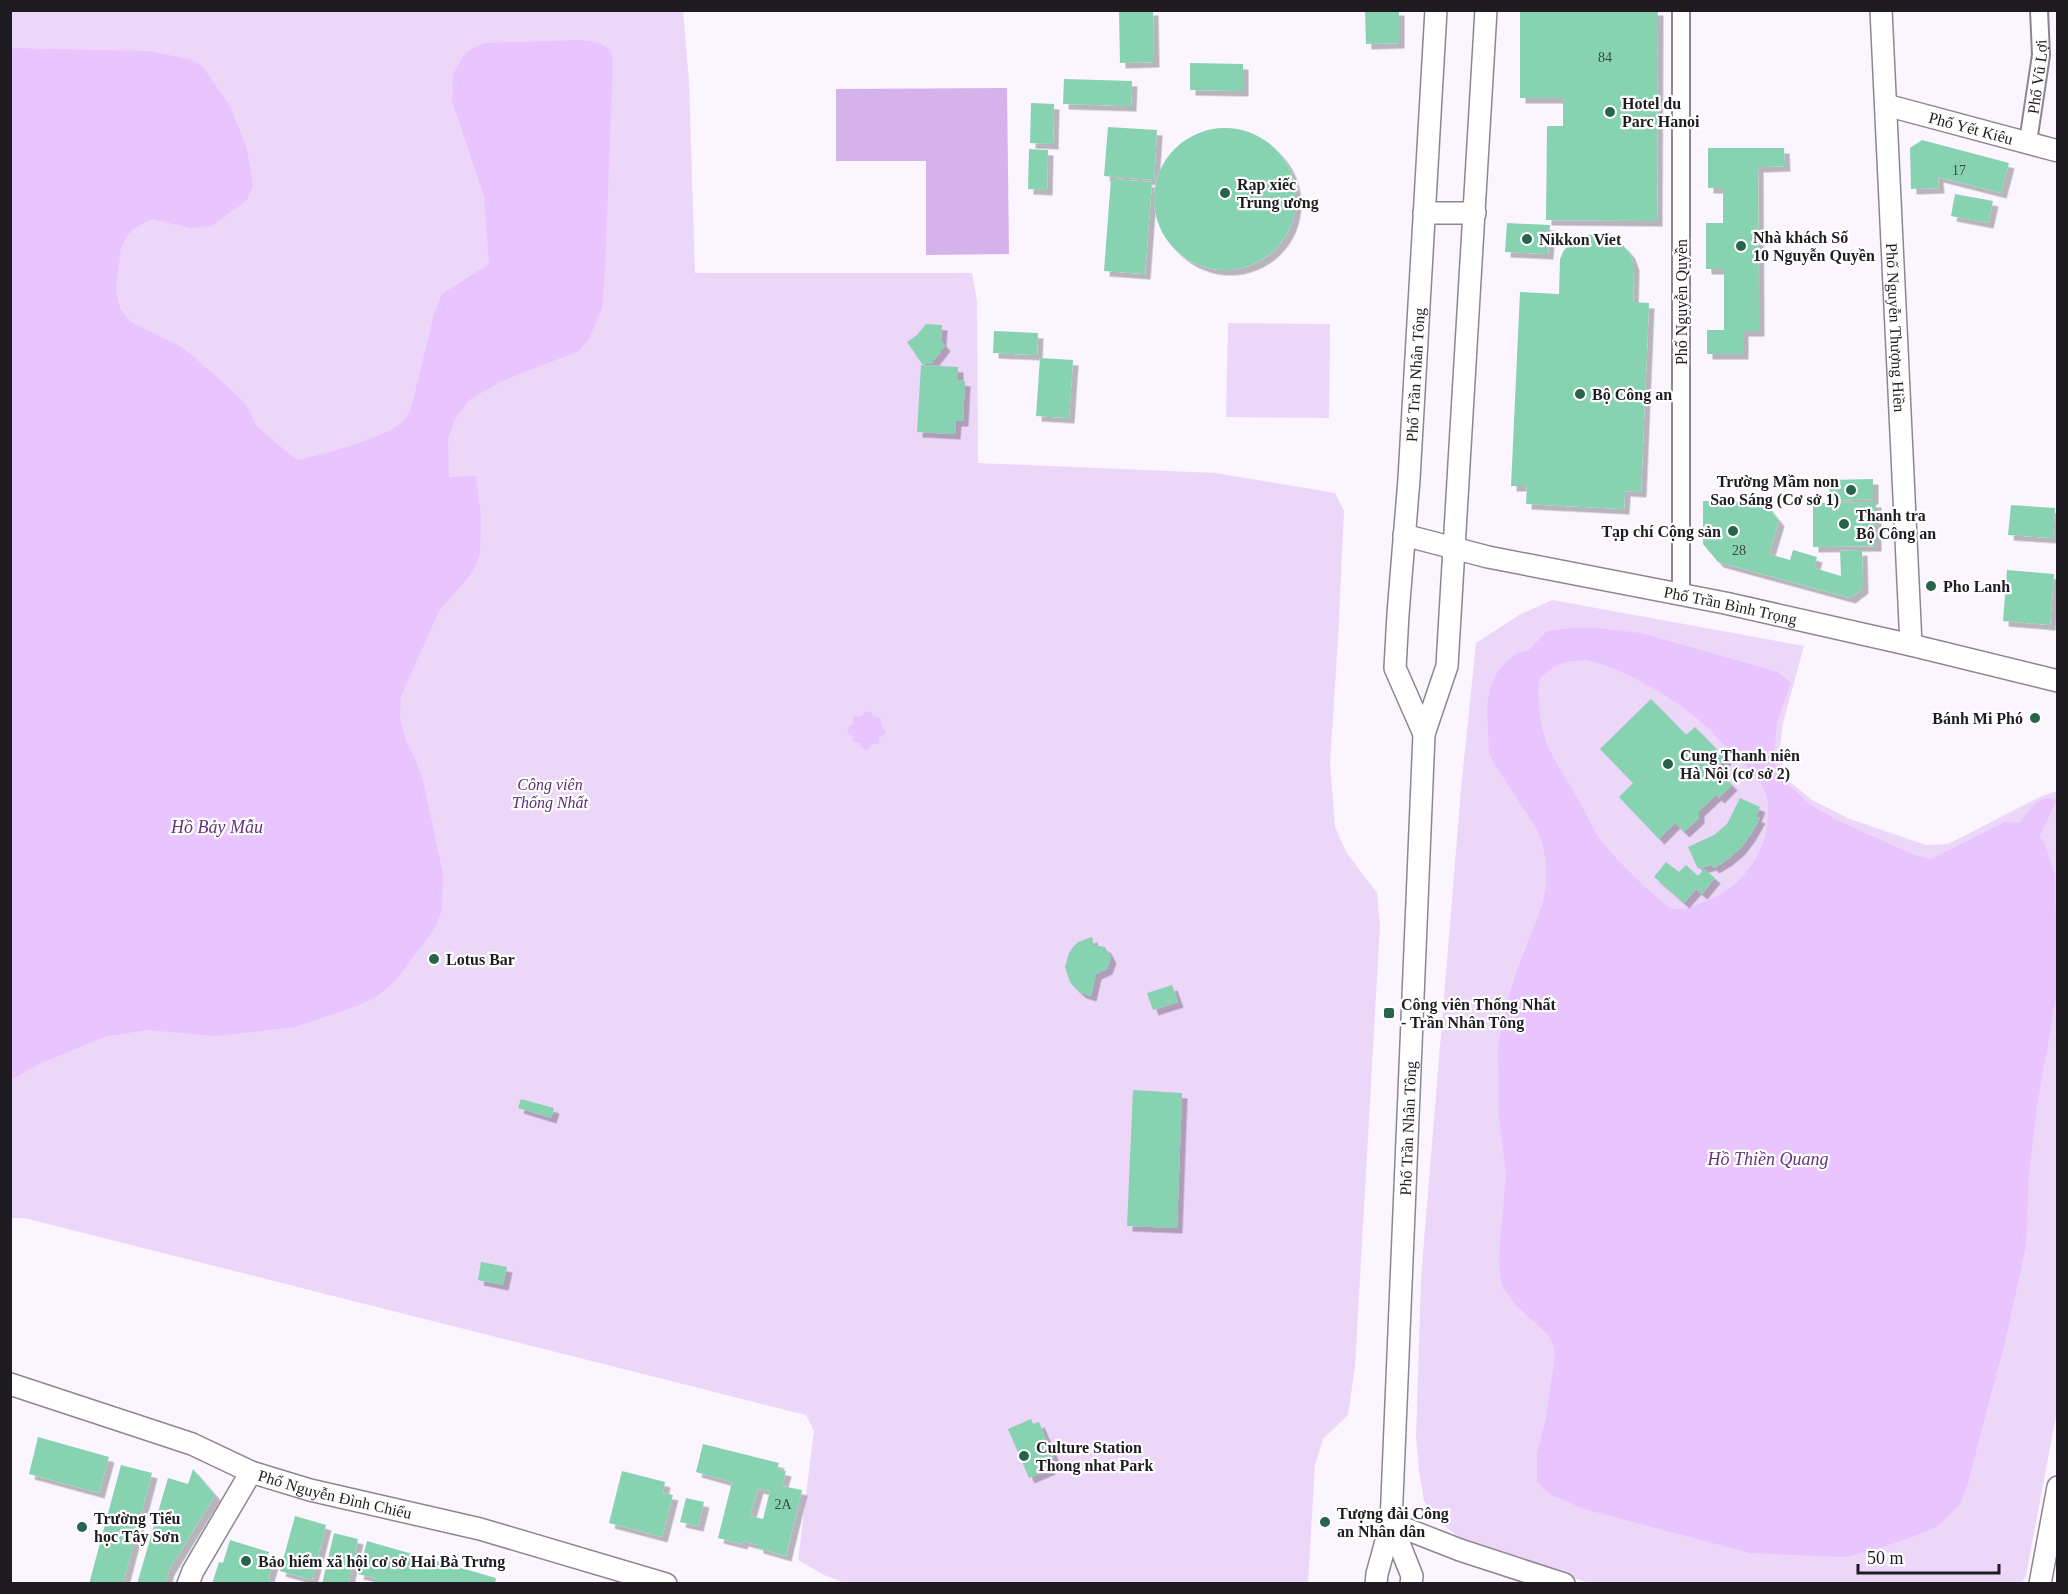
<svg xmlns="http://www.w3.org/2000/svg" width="2068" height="1594" font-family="'Times New Roman',serif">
  <defs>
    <filter id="shadow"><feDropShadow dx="5.5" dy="5.5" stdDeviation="0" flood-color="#0004"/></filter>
  </defs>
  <rect width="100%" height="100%" fill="#fbf5ff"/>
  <g fill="#edd7f9">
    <polygon points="10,11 683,11 689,81 695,273 972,273 977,301 978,463 1216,473 1335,493 1344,511 1338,640 1330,763 1335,827 1346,852 1377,893 1380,925 1355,1367 1348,1415 1323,1439 1315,1465 1308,1583 845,1583 824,1575 798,1560 814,1431 806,1415 24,1218 11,1218"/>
    <polygon points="1228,323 1330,324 1329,418 1226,417"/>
    <polygon points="1552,600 1804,646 1783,723 1779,755 1788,780 1812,800 1850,819 1926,845 1948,844 2042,796 2057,791 2058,1406 2026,1575 2022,1583 1589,1583 1493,1554 1467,1543 1438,1521 1424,1501 1419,1471 1416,1437 1421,1278 1461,789 1476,643 1519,615"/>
  </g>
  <polygon fill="#d6b2eb" points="1007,88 1009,254 926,255 926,161 836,161 836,89"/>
  <g fill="#e9c4fe" fill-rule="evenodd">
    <path d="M582 40C598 43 606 41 613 58L605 270 602 308 589 339 579 351 502 381 469 400 455 419 448 439 449 477 476 476 481 518 480 553 474 569 467 579 439 611 401 696 400 718 406 741 416 761 423 780 443 874 442 910 435 928 396 980 379 995 357 1006 295 1027 216 1036 146 1030 104 1037 39 1064 11 1080V48L147 51 190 59 202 66 230 106 247 149 253 186 248 198 241 205 211 226 190 228 152 219 141 224 127 235 121 248 116 288 120 309 131 322 182 347 216 376 243 401 250 412 256 426 297 460C321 455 392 437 406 418 409 414 410 409 412 405L434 314 442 294 489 264 484 196 452 101 453 74 466 52 483 43Z"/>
    <path d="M1573 628H1596L1641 633 1778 672 1791 683 1777 722 1774 759 1786 783 1811 805 1837 820 1914 855 1931 859 2005 822 2020 823C2030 808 2038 794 2057 800L2039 837 2045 843 2055 875 2057 992 2037 1106 2029 1173 2026 1246 2005 1342 1967 1486 1960 1504 1939 1525 1928 1531 1869 1552 1843 1557 1750 1553 1584 1509 1549 1494 1537 1482V1453L1546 1418 1555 1355 1553 1344 1548 1335 1514 1303 1502 1286 1499 1263 1500 1245 1506 1175 1499 1117 1498 1047 1506 1004 1518 967 1542 906 1546 886V864L1543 845 1536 828 1489 755 1487 707 1490 688 1497 673 1506 662 1517 653 1529 650 1547 631ZM1587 660C1629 671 1672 697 1705 725 1713 732 1720 741 1727 748 1742 762 1764 780 1768 801 1769 805 1768 811 1768 815 1767 858 1737 892 1697 905 1691 907 1682 910 1675 909 1663 907 1606 850 1599 838 1593 829 1589 819 1584 810 1574 790 1560 771 1550 751 1540 729 1537 704 1539 680 1555 663 1563 661 1587 660Z"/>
    <polygon points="867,711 872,713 873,717 881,718 881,725 886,731 885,735 879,737 879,744 872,744 869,749 866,750 861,747 860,743 853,742 853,736 849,735 847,729 853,724 853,716 861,716"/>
  </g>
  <g fill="#87d2b1" fill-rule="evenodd" filter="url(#shadow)">
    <polygon points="1119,10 1153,10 1154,62 1120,63"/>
    <polygon points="1365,10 1399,10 1399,43 1366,44"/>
    <polygon points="1520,10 1658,10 1657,221 1546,220 1547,126 1563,126 1563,98 1520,98"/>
    <polygon points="1190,63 1243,64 1243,91 1190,90"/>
    <polygon points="1064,79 1132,81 1131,106 1063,104"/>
    <polygon points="1031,103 1054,104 1053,144 1030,143"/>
    <polygon points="1108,127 1157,130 1154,180 1104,176"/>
    <circle cx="1225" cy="199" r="71"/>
    <polygon points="1922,140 2009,163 2001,193 1938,177 1939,188 1911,189 1910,148"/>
    <polygon points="1708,148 1784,148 1785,166 1758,167 1759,331 1743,331 1743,354 1707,354 1707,330 1724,330 1724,269 1706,269 1706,223 1723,223 1723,188 1708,188"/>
    <polygon points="1029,149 1048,150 1047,190 1028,189"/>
    <polygon points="1111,179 1152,182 1145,274 1104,271"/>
    <polygon points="1955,194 1993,201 1988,223 1951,216"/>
    <polygon points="1507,223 1550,225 1548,254 1505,252"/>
    <polygon points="1599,234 1611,238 1623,245 1630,254 1634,265 1633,302 1649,303 1641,492 1625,491 1624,509 1526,504 1527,486 1511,486 1520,292 1559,294 1560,259 1564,250 1574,241 1585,235"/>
    <polygon points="926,324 942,325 941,341 945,346 931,364 922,364 907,342 917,335"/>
    <polygon points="994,331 1038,333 1037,355 993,353"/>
    <polygon points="1040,358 1073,360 1069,418 1036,416"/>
    <polygon points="921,365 958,367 958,380 965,381 963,421 956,421 955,434 917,432"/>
    <polygon points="1873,479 1873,499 1830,501 1829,480"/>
    <polygon points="1703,501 1764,502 1779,521 1769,554 1790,560 1793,550 1817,557 1814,568 1841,576 1840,551 1862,550 1863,588 1850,598 1718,562 1703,544"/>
    <polygon points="1876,502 1876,546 1813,547 1813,503"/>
    <polygon points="2011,505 2055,508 2053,538 2008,535"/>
    <polygon points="2007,570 2054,574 2050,625 2003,621"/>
    <polygon points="1651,699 1686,735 1695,727 1726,759 1716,769 1732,785 1719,798 1716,795 1699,811 1699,818 1684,832 1675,823 1659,839 1619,797 1633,783 1600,749"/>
    <polygon points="1740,798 1760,807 1756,817 1760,818 1751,834 1740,849 1727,860 1714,868 1711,865 1698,869 1688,847 1714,835 1727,824"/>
    <polygon points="1666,862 1679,872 1686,865 1698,876 1704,869 1715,878 1702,894 1696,889 1684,903 1654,877"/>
    <polygon points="1092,937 1094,945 1105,947 1111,958 1107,969 1096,974 1091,996 1081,993 1075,988 1070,982 1065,967 1069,953 1073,947 1078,942"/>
    <polygon points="1172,985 1178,1002 1153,1010 1147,993"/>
    <polygon points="1133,1090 1182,1093 1177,1228 1127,1226"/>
    <polygon points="521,1099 554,1108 551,1118 518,1108"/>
    <polygon points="481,1262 507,1267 503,1285 478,1280"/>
    <polygon points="1031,1419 1033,1424 1039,1422 1054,1457 1046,1460 1050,1469 1029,1478 1008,1429"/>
    <polygon points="38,1437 109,1457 99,1493 29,1474"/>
    <path d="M703 1444 779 1463 777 1469 786 1471 782 1486 802 1490 786 1556 758 1548V1545L743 1541 742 1544 718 1538 732 1482 696 1472ZM758 1488 770 1491 763 1519 750 1516Z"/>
    <polygon points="121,1465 152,1473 123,1584 89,1584"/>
    <polygon points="193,1469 215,1495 169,1570 165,1584 137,1584 168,1478 188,1484"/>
    <polygon points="622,1471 665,1482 663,1493 673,1495 662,1537 609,1523"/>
    <polygon points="686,1498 704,1502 698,1526 680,1522"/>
    <polygon points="295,1516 326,1525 312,1580 280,1571"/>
    <polygon points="334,1533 358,1539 348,1584 322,1584"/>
    <polygon points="230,1540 269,1552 267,1561 273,1563 268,1580 277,1584 212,1584 219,1562 223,1563"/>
    <polygon points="367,1541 496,1578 495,1584 373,1584 375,1578 358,1574"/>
  </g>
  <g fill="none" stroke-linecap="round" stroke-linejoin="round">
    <g stroke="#8e8594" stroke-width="20">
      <g id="minor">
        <path id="s1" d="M2028 142 2041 55 2039 10"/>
        <polyline points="1681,594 1681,10"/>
      </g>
    </g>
    <g stroke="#8e8594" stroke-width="24">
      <g id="tertiary">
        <path id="s2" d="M1881 10 1911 645"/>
        <path id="s3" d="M1886 105 2058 151"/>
        <polyline points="1424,213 1475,213"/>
        <path id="s4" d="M1404 535 1488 557 1725 603 1911 645 2058 681"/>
        <path id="s5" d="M1424 734 1395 668 1398 614 1409 479 1436 10"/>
        <path id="s6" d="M10 1384 192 1444 251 1472 310 1490 480 1529 666 1584"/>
        <polyline points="1391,1523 1460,1550 1564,1584"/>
        <polyline points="1391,1523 1412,1576 1411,1584"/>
        <polyline points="188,1584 193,1571 251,1472"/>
        <path id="s7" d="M1376 1584 1377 1574 1391 1523 1424 734 1447 666 1486 10"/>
        <polyline points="2040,1584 2058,1487"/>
      </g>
    </g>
    <use href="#minor" stroke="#fff" stroke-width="16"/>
    <use href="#tertiary" stroke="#fff" stroke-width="21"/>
  </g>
  <g fill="#28634c" stroke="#fff" stroke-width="2">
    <circle cx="1610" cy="112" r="6"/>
    <circle cx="1225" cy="193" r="6"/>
    <circle cx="1527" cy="239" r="6"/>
    <circle cx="1741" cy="246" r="6"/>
    <circle cx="1580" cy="394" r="6"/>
    <circle cx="1851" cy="490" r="6"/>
    <circle cx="1844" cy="524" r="6"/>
    <circle cx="1733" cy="531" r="6"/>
    <circle cx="1931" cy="586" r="6"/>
    <circle cx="2035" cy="718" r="6"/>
    <circle cx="1668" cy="764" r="6"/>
    <circle cx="434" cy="959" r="6"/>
    <rect x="1383" y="1007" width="12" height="12" rx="3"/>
    <circle cx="1024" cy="1456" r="6"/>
    <circle cx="1325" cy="1522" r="6"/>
    <circle cx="82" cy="1527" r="6"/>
    <circle cx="246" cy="1561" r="6"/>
  </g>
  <g text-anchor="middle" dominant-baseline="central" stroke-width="4.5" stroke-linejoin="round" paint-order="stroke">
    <g font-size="14" fill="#394a45">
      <text x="1605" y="57">84</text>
      <text x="1959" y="170">17</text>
      <text x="1739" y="550">28</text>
      <text x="783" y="1504">2A</text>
    </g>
    <g font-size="16" fill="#1f1c21" stroke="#fff">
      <text stroke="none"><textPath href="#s1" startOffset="66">Phố Vũ Lợi</textPath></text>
      <text stroke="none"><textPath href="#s3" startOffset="88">Phố Yết Kiêu</textPath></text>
      <text transform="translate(1681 302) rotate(-90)">Phố Nguyễn Quyền</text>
      <text stroke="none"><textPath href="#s2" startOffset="318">Phố Nguyễn Thượng Hiền</textPath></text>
      <text stroke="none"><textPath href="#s5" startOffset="366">Phố Trần Nhân Tông</textPath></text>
      <text stroke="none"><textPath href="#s4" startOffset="334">Phố Trần Bình Trọng</textPath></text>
      <text stroke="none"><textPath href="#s7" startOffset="458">Phố Trần Nhân Tông</textPath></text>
      <text stroke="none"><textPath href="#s6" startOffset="344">Phố Nguyễn Đình Chiểu</textPath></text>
    </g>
    <g font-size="16" font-weight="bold" fill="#1f1c21" stroke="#fff" text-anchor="start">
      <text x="1622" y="103">Hotel du<tspan x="1622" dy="18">Parc Hanoi</tspan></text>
      <text x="1237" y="184">Rạp xiếc<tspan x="1237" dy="18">Trung ương</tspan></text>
      <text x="1753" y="237">Nhà khách Số<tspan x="1753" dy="18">10 Nguyễn Quyền</tspan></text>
      <text x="1539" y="239">Nikkon Viet</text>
      <text x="1592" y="394">Bộ Công an</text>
      <text x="1839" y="481" text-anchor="end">Trường Mầm non<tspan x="1839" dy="18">Sao Sáng (Cơ sở 1)</tspan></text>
      <text x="1856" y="515">Thanh tra<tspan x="1856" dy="18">Bộ Công an</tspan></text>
      <text x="1721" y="531" text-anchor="end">Tạp chí Cộng sản</text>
      <text x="1943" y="586">Pho Lanh</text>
      <text x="2023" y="718" text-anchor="end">Bánh Mi Phó</text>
      <text x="1680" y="755">Cung Thanh niên<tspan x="1680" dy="18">Hà Nội (cơ sở 2)</tspan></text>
      <text x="446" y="959">Lotus Bar</text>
      <text x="1401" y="1004">Công viên Thống Nhất<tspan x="1401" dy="18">- Trần Nhân Tông</tspan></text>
      <text x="1036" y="1447">Culture Station<tspan x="1036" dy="18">Thong nhat Park</tspan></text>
      <text x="1337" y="1513">Tượng đài Công<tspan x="1337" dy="18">an Nhân dân</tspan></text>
      <text x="94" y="1518">Trường Tiểu<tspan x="94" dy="18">học Tây Sơn</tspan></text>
      <text x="258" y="1561">Bảo hiểm xã hội cơ sở Hai Bà Trưng</text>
    </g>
    <g font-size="16" font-style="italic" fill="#5b2e72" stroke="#fff">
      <text x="550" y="784">Công viên<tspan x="550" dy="18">Thống Nhất</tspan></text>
    </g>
    <g font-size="18" font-style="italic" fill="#63357a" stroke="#fff">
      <text x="217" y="827">Hồ Bảy Mẫu</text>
      <text x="1768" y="1159">Hồ Thiền Quang</text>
    </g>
  </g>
  <rect width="2068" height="1594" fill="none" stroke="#1f1c21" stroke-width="24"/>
  <path d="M1858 1564v9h141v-9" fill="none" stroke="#1f1c21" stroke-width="3"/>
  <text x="1867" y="1564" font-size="18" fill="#1f1c21" stroke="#ffffff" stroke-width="4.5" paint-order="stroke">50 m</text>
</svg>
